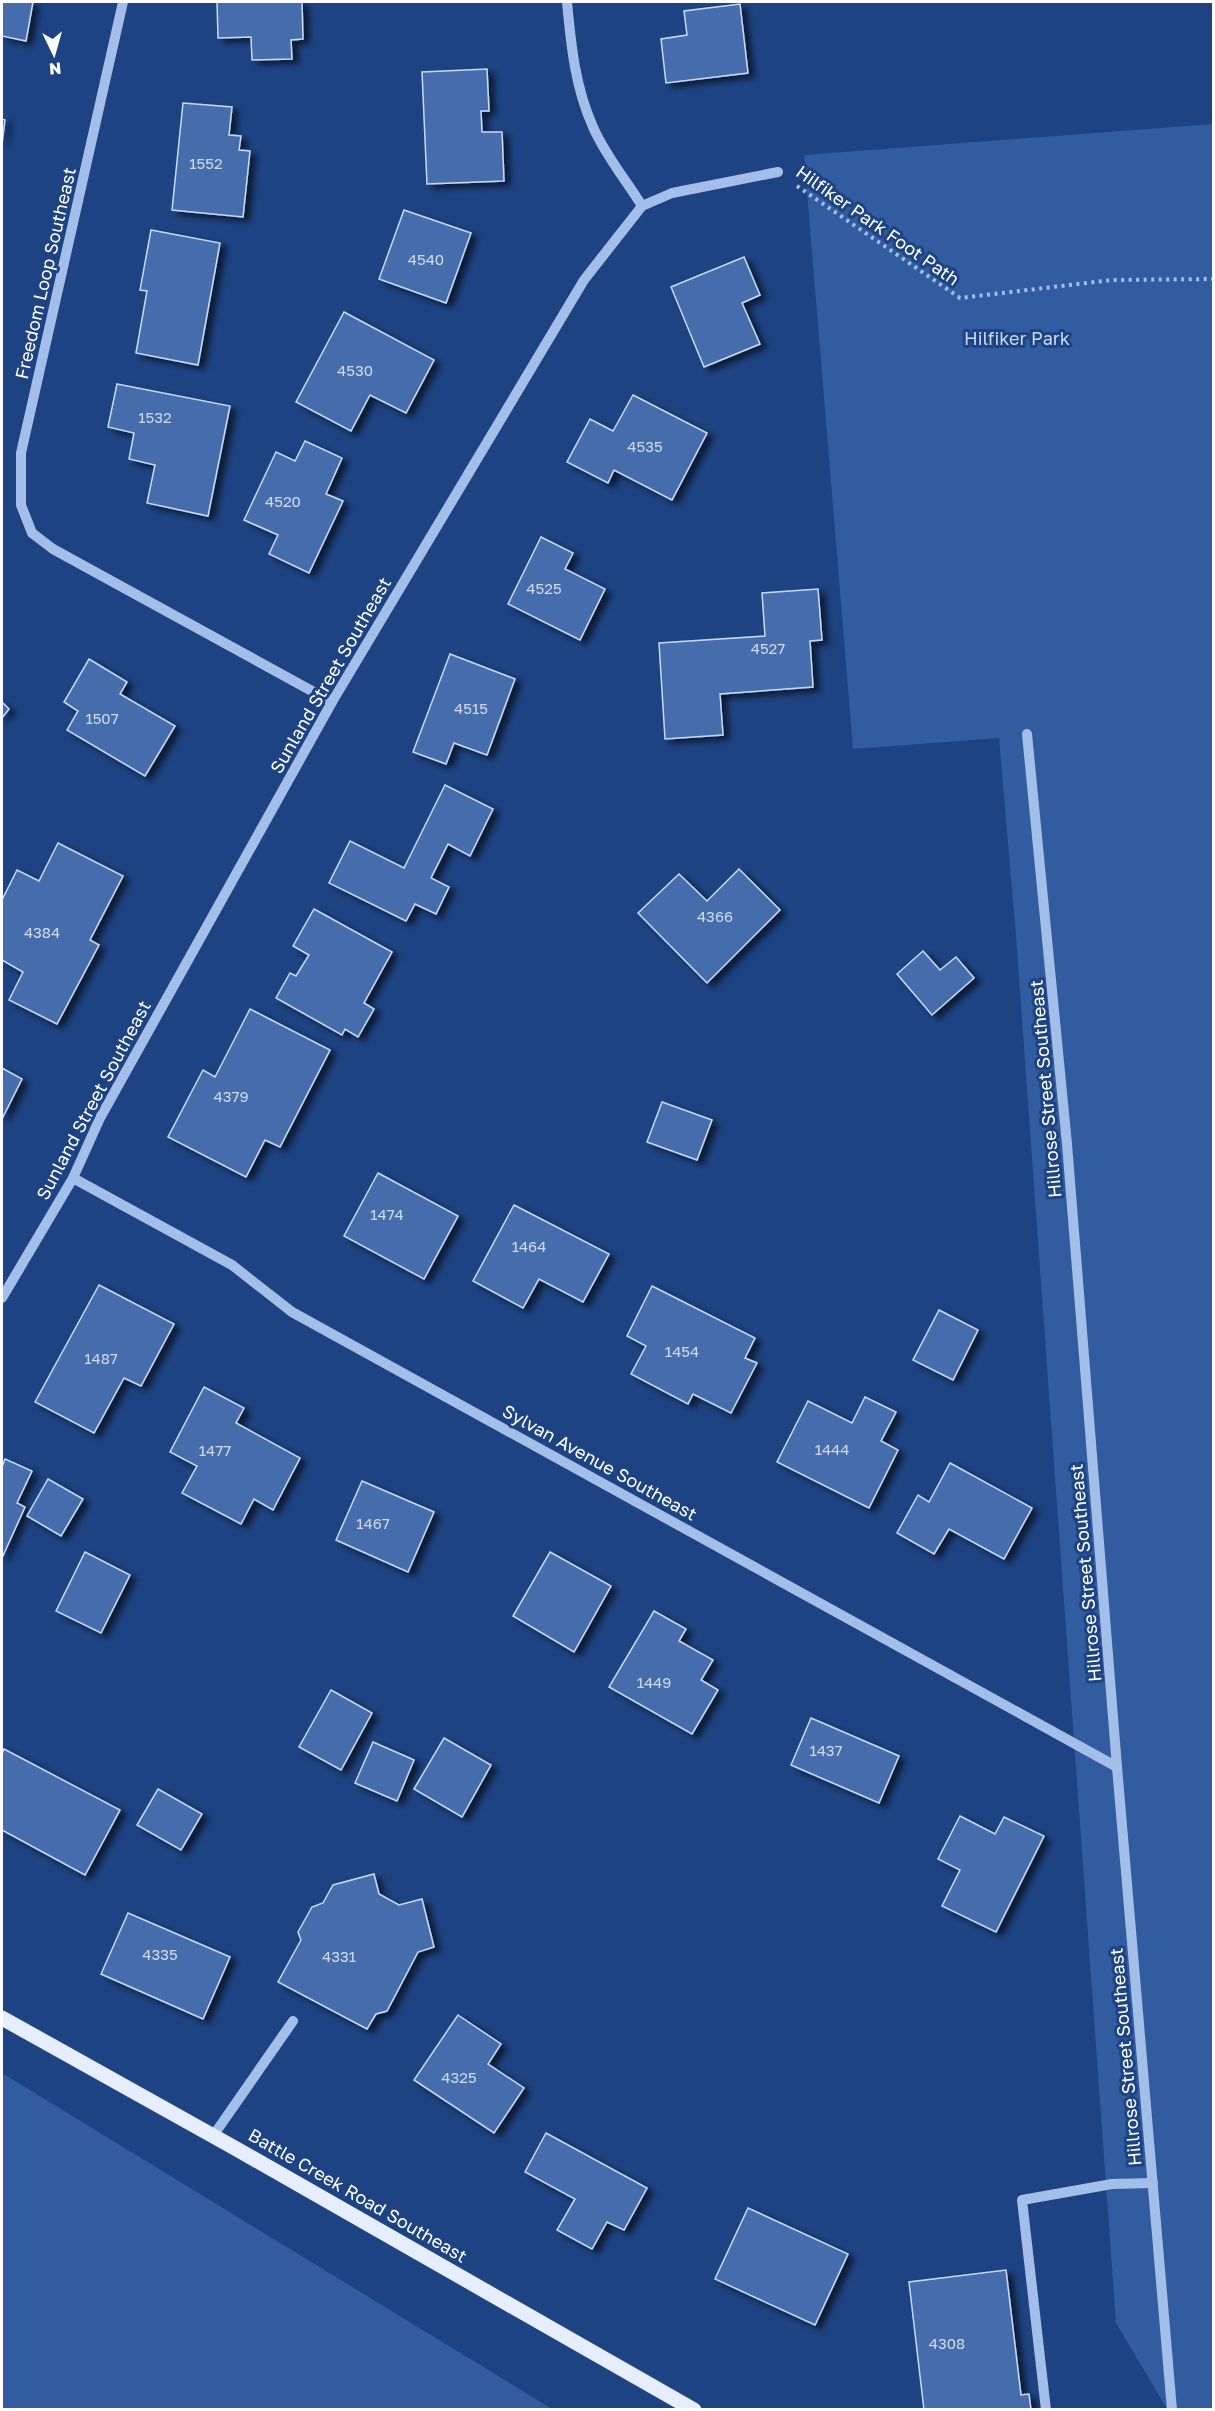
<svg xmlns="http://www.w3.org/2000/svg" width="1215" height="2411" font-family="'Golos Text',sans-serif">
  <defs>
    <filter id="shadow"><feDropShadow dx="6" dy="4" stdDeviation="3" flood-color="#0009"/></filter>
  </defs>
  <rect width="100%" height="100%" fill="#1d4382"/>
  <g fill="#315ca0">
    <polygon points="1213,124 1213,2409 1167,2409 1116,2323 1016,936 999,738 853,749 804,155"/>
    <polygon points="2,2073 552,2409 2,2409"/>
  </g>
  <g fill="#456dab" stroke="#c7daf7" stroke-width="1.5" filter="url(#shadow)">
    <polygon points="2,2 33,2 26,41 2,36"/>
    <polygon points="217,2 302,2 303,39 291,40 292,59 252,60 251,37 218,38"/>
    <polygon points="740,4 748,73 666,83 661,39 687,35 684,11"/>
    <polygon points="487,69 489,111 481,111 482,132 502,132 504,181 427,184 422,72"/>
    <polygon points="183,103 232,107 229,135 241,136 239,150 250,151 243,217 172,210"/>
    <polygon points="2,119 5,120 2,144"/>
    <polygon points="404,210 471,233 446,303 379,279"/>
    <polygon points="151,230 220,243 198,365 136,353 147,291 140,290"/>
    <polygon points="744,257 760,295 742,303 760,344 704,367 671,287"/>
    <polygon points="344,312 434,360 406,413 370,395 351,431 296,402"/>
    <polygon points="117,384 230,406 208,516 147,503 155,465 129,459 134,433 108,427"/>
    <polygon points="633,395 707,433 672,500 614,470 608,483 567,462 590,419 613,431"/>
    <polygon points="305,441 342,458 326,494 343,501 309,573 269,554 278,535 244,520 276,452 295,461"/>
    <polygon points="541,537 573,553 565,569 605,589 580,640 508,604"/>
    <polygon points="818,589 822,640 810,641 813,687 720,694 723,735 665,739 659,643 765,636 762,593"/>
    <polygon points="450,654 515,679 487,755 454,743 446,764 413,752"/>
    <polygon points="89,659 127,682 120,694 175,726 145,776 67,730 78,711 64,702"/>
    <polygon points="2,702 9,709 2,718"/>
    <polygon points="445,785 493,809 470,856 448,844 431,878 449,887 436,914 415,904 406,921 329,883 350,841 404,868"/>
    <polygon points="58,843 123,876 90,940 99,945 57,1024 9,1000 23,972 2,960 2,900 17,870 39,881"/>
    <polygon points="739,869 780,910 707,983 638,913 679,874 707,901"/>
    <polygon points="314,909 392,952 364,1003 374,1009 358,1037 345,1029 342,1035 276,998 290,973 296,976 309,955 293,946"/>
    <polygon points="923,951 940,970 956,957 974,978 932,1015 897,974"/>
    <polygon points="250,1009 330,1050 280,1147 265,1140 246,1177 168,1137 203,1070 215,1077"/>
    <polygon points="2,1068 22,1079 3,1117 2,1116"/>
    <polygon points="662,1102 712,1120 697,1160 647,1142"/>
    <polygon points="378,1173 458,1216 424,1279 344,1236"/>
    <polygon points="514,1205 609,1254 583,1302 539,1279 523,1308 473,1281"/>
    <polygon points="99,1285 174,1324 141,1386 124,1378 94,1433 35,1402"/>
    <polygon points="652,1286 755,1338 745,1358 757,1363 731,1413 693,1394 688,1404 631,1374 646,1346 627,1336"/>
    <polygon points="939,1310 978,1330 953,1380 913,1360"/>
    <polygon points="204,1387 244,1408 236,1423 300,1458 273,1510 254,1499 241,1524 182,1493 197,1466 170,1452"/>
    <polygon points="865,1397 896,1412 881,1441 898,1450 869,1508 777,1462 808,1401 852,1423"/>
    <polygon points="5,1459 32,1471 17,1503 25,1507 2,1558 2,1467"/>
    <polygon points="950,1463 1032,1508 1004,1559 949,1529 934,1554 897,1533 918,1495 929,1502"/>
    <polygon points="48,1479 83,1499 61,1536 27,1516"/>
    <polygon points="362,1481 434,1512 408,1572 336,1540"/>
    <polygon points="85,1552 130,1575 101,1633 56,1611"/>
    <polygon points="550,1552 611,1586 574,1652 513,1616"/>
    <polygon points="654,1611 686,1629 679,1641 713,1660 701,1680 718,1690 692,1734 609,1687"/>
    <polygon points="331,1690 372,1713 341,1770 299,1747"/>
    <polygon points="811,1718 899,1756 879,1803 791,1765"/>
    <polygon points="444,1738 491,1765 462,1817 414,1789"/>
    <polygon points="373,1742 414,1760 397,1801 355,1783"/>
    <polygon points="4,1749 120,1810 85,1875 2,1830 2,1754"/>
    <polygon points="158,1789 202,1814 181,1850 137,1825"/>
    <polygon points="960,1816 995,1834 1004,1817 1044,1836 996,1932 942,1906 960,1870 938,1859"/>
    <polygon points="374,1874 379,1894 399,1905 422,1899 434,1947 418,1952 387,2011 376,2014 367,2029 278,1982 301,1940 298,1932 312,1907 323,1903 333,1885"/>
    <polygon points="128,1913 230,1957 203,2019 101,1974"/>
    <polygon points="458,2015 501,2044 488,2064 524,2088 494,2133 414,2080"/>
    <polygon points="546,2133 647,2188 624,2230 607,2222 592,2249 557,2230 575,2199 525,2172"/>
    <polygon points="748,2208 848,2254 815,2325 715,2279"/>
    <polygon points="1006,2270 1021,2395 1029,2394 1031,2410 924,2410 909,2282"/>
  </g>
  <g fill="none" stroke-linecap="round" stroke-linejoin="round">
    <polyline stroke="#a3bfe9" stroke-width="4" stroke-dasharray="3 4.5" stroke-linecap="butt" points="797,186 960,298 1112,280 1214,279"/>
    <g stroke="#a3bfe9" stroke-width="10">
      <polyline points="123,2 21,453 21,505 32,533 53,549 332,702"/>
      <path d="M567 2C571 45 575 87 593 127 605 155 626 180 642 206"/>
      <polyline points="1027,734 1067,1144 1117,1767 1172,2410"/>
      <polyline points="73,1178 232,1265 292,1312 1117,1767"/>
      <polyline points="2,1298 73,1178 100,1118 332,702 584,280 642,206 672,193 778,172"/>
      <polyline points="213,2136 293,2021"/>
      <polyline points="1046,2410 1022,2200 1112,2184 1153,2183"/>
    </g>
    <polyline stroke="#e6eefe" stroke-width="15" points="2,2018 233,2147 694,2410"/>
  </g>
  <g text-anchor="middle" dominant-baseline="central" stroke-width="6" stroke-linejoin="round" paint-order="stroke">
    <g font-size="15" fill="#d0daea">
      <text x="206" y="163">1552</text>
      <text x="426" y="259">4540</text>
      <text x="355" y="370">4530</text>
      <text x="155" y="417">1532</text>
      <text x="645" y="446">4535</text>
      <text x="283" y="501">4520</text>
      <text x="544" y="588">4525</text>
      <text x="768" y="648">4527</text>
      <text x="471" y="708">4515</text>
      <text x="102" y="718">1507</text>
      <text x="715" y="916">4366</text>
      <text x="42" y="932">4384</text>
      <text x="231" y="1096">4379</text>
      <text x="387" y="1214">1474</text>
      <text x="529" y="1246">1464</text>
      <text x="682" y="1351">1454</text>
      <text x="101" y="1358">1487</text>
      <text x="832" y="1449">1444</text>
      <text x="215" y="1450">1477</text>
      <text x="373" y="1523">1467</text>
      <text x="654" y="1682">1449</text>
      <text x="826" y="1750">1437</text>
      <text x="160" y="1954">4335</text>
      <text x="339" y="1956">4331</text>
      <text x="459" y="2077">4325</text>
      <text x="947" y="2343">4308</text>
    </g>
    <g font-size="18" fill="#fff" stroke="#1d4382">
      <text transform="translate(878 225) rotate(35)">Hilfiker Park Foot Path</text>
      <text transform="translate(45 273) rotate(-77)">Freedom Loop Southeast</text>
      <text transform="translate(330 675) rotate(-60)">Sunland Street Southeast</text>
      <text transform="translate(1045 1089) rotate(-95)">Hillrose Street Southeast</text>
      <text transform="translate(93 1100) rotate(-62)">Sunland Street Southeast</text>
      <text transform="translate(600 1462) rotate(29)">Sylvan Avenue Southeast</text>
      <text transform="translate(1085 1573) rotate(-95)">Hillrose Street Southeast</text>
      <text transform="translate(1125 2057) rotate(-95)">Hillrose Street Southeast</text>
      <text transform="translate(358 2195) rotate(30)">Battle Creek Road Southeast</text>
    </g>
    <g font-size="18" fill="#c7daf7" stroke="#1d4382">
      <text x="1017" y="338">Hilfiker Park</text>
    </g>
  </g>
  <rect width="1215" height="2411" fill="none" stroke="#ffffff" stroke-width="6"/>
  <g transform="translate(54 54) rotate(175)" stroke="#1d4382" stroke-width="4.5" paint-order="stroke">
  <path d="M0-4.5L10 22L0 15L-10 22Z" fill="#ffffff"/>
  <text y="-9" font-size="16" font-weight="bold" text-anchor="middle" fill="#ffffff">N</text>
  </g>
</svg>
